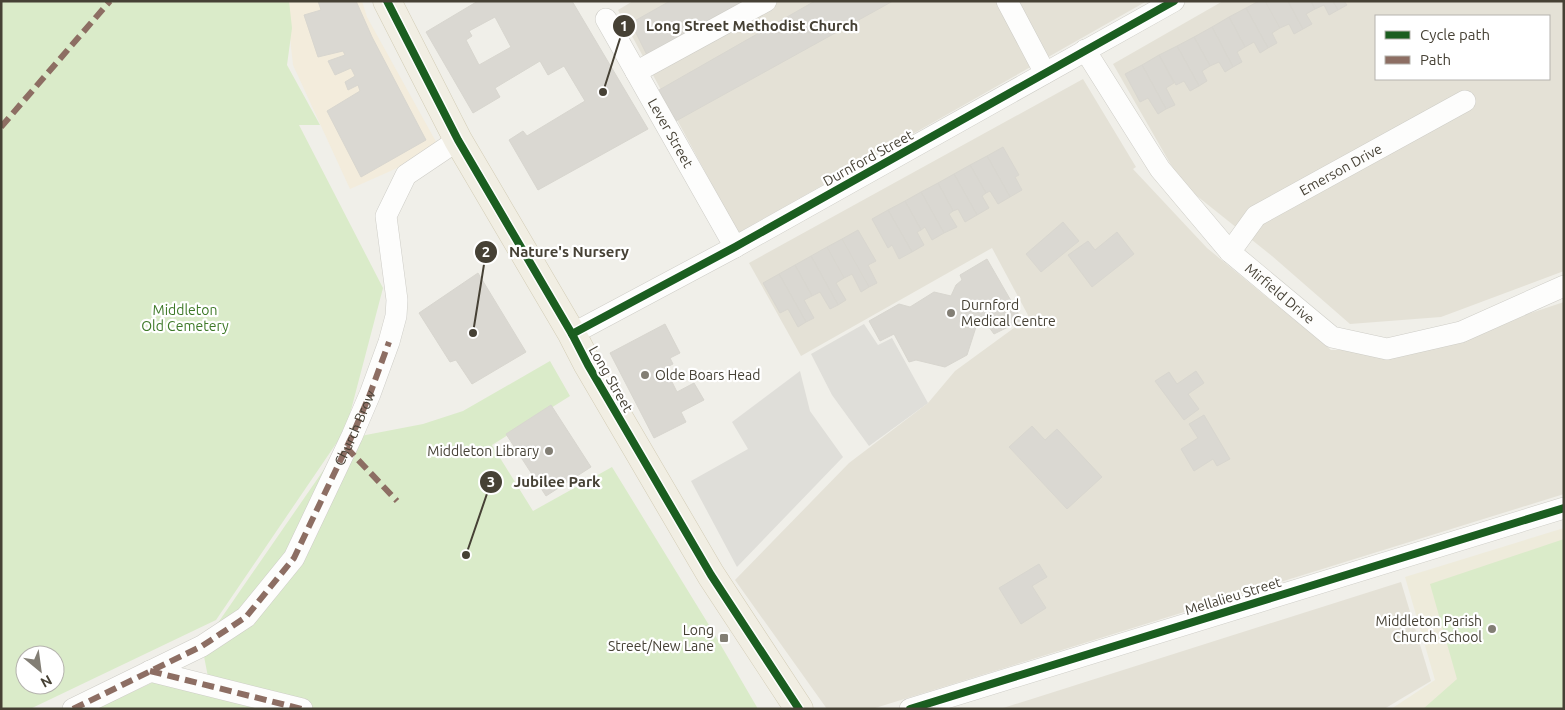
<svg xmlns="http://www.w3.org/2000/svg" width="1565" height="710" font-family="Ubuntu,sans-serif">
  <rect width="100%" height="100%" fill="#f0efe9"/>
  <g fill="#e4e1d6" fill-rule="evenodd">
    <polygon points="633,1 1147,1 738,233 618,10"/>
    <path d="M1223 1H1564V271L1441 317 1350 324 1272 256 1182 184 1113 64ZM1376 16H1549V79H1376Z"/>
    <polygon points="1083,79 1136,167 1133,169 1207,248 1331,350 1420,350 1564,302 1564,494 872,709 827,709 735,580 849,463 928,403 955,371 1029,317 992,248 801,356 749,263"/>
    <polygon points="1401,582 1431,681 1384,709 1000,709"/>
  </g>
  <polygon fill="#f3ecdc" points="286,1 362,1 367,17 440,149 350,189 293,65"/>
  <polygon fill="#eeebdb" points="1564,528 1564,709 1391,709 1435,680 1405,577"/>
  <g fill="#daebc9" fill-rule="evenodd">
    <path d="M1 1H289L292 28 287 65 320 125H299L383 288 346 429 216 620 30 709H1ZM25 655H55V685H25Z"/>
    <polygon points="550,361 570,396 492,445 533,511 612,467 712,630 758,709 311,709 208,677 202,646 345,439 423,424 463,411"/>
    <polygon points="1564,539 1564,709 1423,709 1457,679 1430,584"/>
    <polygon points="158,680 296,709 96,709"/>
  </g>
  <g fill="#dfded9">
    <polygon points="864,324 878,345 892,338 928,403 869,446 832,395 811,354"/>
    <polygon points="800,371 810,411 843,457 737,567 691,481 748,449 732,422"/>
  </g>
  <g fill="#dad8d2" stroke="#d8d6cf" fill-rule="evenodd">
    <polygon points="318,1 356,1 372,37 426,140 361,177 327,111 360,91 358,85 348,90 345,82 355,76 351,68 335,75 328,61 345,55 343,51 318,57 304,15 321,10"/>
    <path d="M478 1H572L648 129 538 190 509 140 523 131 527 136 585 101 564 66 548 75 540 61 495 88 500 97 473 113 426 32ZM495 17 511 47 479 65 466 40 472 36 469 31Z"/>
    <polygon points="670,1 743,1 647,55 631,23"/>
    <polygon points="815,1 893,1 676,121 659,90"/>
    <polygon points="1259,1 1265,1 1280,28 1272,33 1277,43 1268,48 1246,8"/>
    <polygon points="1265,1 1288,1 1303,29 1294,34 1289,24 1280,28"/>
    <polygon points="1288,1 1311,1 1315,9 1306,14 1312,24 1303,29"/>
    <polygon points="1311,1 1333,1 1338,10 1329,15 1324,5 1315,9"/>
    <polygon points="1333,1 1344,1 1347,5 1338,10"/>
    <polygon points="1246,8 1268,48 1260,53 1254,42 1245,47 1229,17"/>
    <polygon points="1229,17 1245,47 1237,52 1242,62 1233,67 1212,27"/>
    <polygon points="1212,27 1233,67 1225,72 1219,62 1210,66 1194,37"/>
    <polygon points="1194,37 1210,66 1202,71 1207,81 1199,86 1177,46"/>
    <polygon points="1177,46 1199,86 1190,91 1184,81 1176,85 1159,55"/>
    <polygon points="1159,55 1174,83 1166,88 1175,105 1166,109 1142,65"/>
    <polygon points="1142,65 1166,109 1158,114 1148,98 1140,102 1125,74"/>
    <polygon points="1003,147 1019,175 1015,177 1022,190 1010,197 987,156"/>
    <polygon points="987,156 1010,197 998,204 990,191 986,193 970,165"/>
    <polygon points="970,165 986,193 982,196 989,208 977,215 954,174"/>
    <polygon points="954,174 977,215 965,222 958,209 953,211 938,183"/>
    <polygon points="938,183 953,211 949,214 957,227 944,233 921,192"/>
    <polygon points="921,192 944,233 932,240 925,227 921,230 905,201"/>
    <polygon points="905,201 921,230 917,232 924,245 912,252 888,210"/>
    <polygon points="888,210 912,252 899,259 892,245 888,248 872,219"/>
    <polygon points="1063,222 1079,241 1041,272 1026,254"/>
    <polygon points="858,230 876,261 868,265 877,283 869,287 842,239"/>
    <polygon points="1117,232 1134,254 1092,287 1068,255 1088,241 1095,250"/>
    <polygon points="842,239 869,287 861,292 852,274 844,278 827,247"/>
    <polygon points="827,247 844,278 836,283 846,300 838,305 811,256"/>
    <polygon points="811,256 838,305 830,309 820,292 812,296 795,265"/>
    <polygon points="987,259 1022,320 994,334 986,323 976,327 967,355 945,367 916,360 909,362 894,334 880,341 869,321 899,304 910,307 934,292 951,296 956,285 962,280 960,275"/>
    <polygon points="795,265 812,296 804,300 814,318 806,322 779,274"/>
    <polygon points="478,273 526,352 472,384 456,360 450,362 419,313"/>
    <polygon points="779,274 806,322 798,327 788,309 780,313 763,283"/>
    <polygon points="665,324 680,353 670,358 673,364 665,368 677,392 694,383 704,400 681,412 686,422 654,438 610,353"/>
    <polygon points="1196,371 1204,383 1188,394 1199,409 1184,420 1155,381 1169,372 1177,384"/>
    <polygon points="551,405 591,467 546,496 506,434"/>
    <polygon points="1204,415 1230,459 1217,466 1213,459 1194,471 1181,449 1198,438 1189,424"/>
    <polygon points="1032,426 1045,440 1057,429 1102,477 1067,509 1009,447"/>
    <polygon points="1039,564 1047,577 1032,586 1046,608 1021,624 999,588"/>
  </g>
  <g fill="none" stroke-linecap="round" stroke-linejoin="round">
    <g stroke="#cecdc7" stroke-width="22">
      <g id="street">
        <polyline points="1007,1 1045,73"/>
        <path id="s1" d="M606 19 735 247"/>
        <path id="s2" d="M1085 50 1160 169 1230 252 1332 337 1387 349 1461 332 1564 286"/>
        <polyline points="636,72 766,1"/>
        <path id="s3" d="M1230 252 1256 216 1465 101"/>
        <polyline points="572,334 735,247 1174,1"/>
        <polyline points="150,671 302,709"/>
        <path id="s4" d="M73 709 202 646 246 617 294 558 352 436 370 394 389 342 396 316 397 300 386 216 406 175 458 140"/>
        <polyline points="910,709 1564,508"/>
      </g>
    </g>
    <g stroke="#d3cdb6" stroke-width="29">
      <polyline id="primary" points="387,1 458,140 572,334 588,365 711,575 799,709"/>
    </g>
    <use href="#street" stroke="#fdfdfc" stroke-width="21"/>
    <use href="#primary" stroke="#f1eee3" stroke-width="28"/>
    <g stroke="#8d6e63" stroke-width="6" stroke-dasharray="12 6" stroke-linecap="butt">
      <polyline points="1,127 110,1"/>
      <polyline points="346,447 397,501"/>
      <polyline points="150,671 302,709"/>
      <polyline points="73,709 202,646 246,617 294,558 352,436 370,394 389,342"/>
    </g>
    <g stroke="#fff" stroke-width="11">
      <g id="cycleway">
        <polyline points="387,1 458,140 572,334 588,365 711,575 799,709"/>
        <polyline points="572,334 735,247 1174,1"/>
        <polyline points="910,709 1564,508"/>
      </g>
    </g>
    <use href="#cycleway" stroke="#1b5e20" stroke-width="8"/>
  </g>
  <g fill="#827e74" stroke="#fff" stroke-width="2">
    <circle cx="951" cy="313" r="5"/>
    <circle cx="645" cy="375" r="5"/>
    <circle cx="549" cy="451" r="5"/>
    <circle cx="1492" cy="629" r="5"/>
    <rect x="719" y="633" width="10" height="10" rx="2.5"/>
  </g>
  <g text-anchor="middle" dominant-baseline="central" stroke-width="4.5" stroke-linejoin="round" paint-order="stroke">
    <g font-size="14" fill="#464135" stroke="#fff">
      <text stroke="none"><textPath href="#s1" startOffset="131">Lever Street</textPath></text>
      <text transform="translate(868 158) rotate(-29)">Durnford Street</text>
      <text stroke="none"><textPath href="#s3" startOffset="141">Emerson Drive</textPath></text>
      <text stroke="none"><textPath href="#s2" startOffset="314">Mirfield Drive</textPath></text>
      <text transform="translate(611 379) rotate(60)">Long Street</text>
      <text stroke="none"><textPath href="#s4" startOffset="416">Church Brow</textPath></text>
      <text transform="translate(1233 596) rotate(-17)">Mellalieu Street</text>
    </g>
    <g font-size="14" fill="#464135" stroke="#fff" text-anchor="end">
      <text x="961" y="305" text-anchor="start">Durnford<tspan x="961" dy="16">Medical Centre</tspan></text>
      <text x="655" y="375" text-anchor="start">Olde Boars Head</text>
      <text x="539" y="451">Middleton Library</text>
      <text x="1482" y="621">Middleton Parish<tspan x="1482" dy="16">Church School</tspan></text>
      <text x="714" y="630">Long<tspan x="714" dy="16">Street/New Lane</tspan></text>
    </g>
    <g font-size="14" fill="#3e7928" stroke="#fff">
      <text x="185" y="310">Middleton<tspan x="185" dy="16">Old Cemetery</tspan></text>
    </g>
  </g>
  <path fill="none" stroke="#464135" stroke-width="2" d="M603 92L624 26M473 333L486 252M466 555L491 482"/>
  <g fill="#464135" stroke="#fff" stroke-width="2">
    <circle cx="603" cy="92" r="5"/>
    <circle cx="473" cy="333" r="5"/>
    <circle cx="466" cy="555" r="5"/>
    <circle cx="624" cy="26" r="12"/>
    <circle cx="486" cy="252" r="12"/>
    <circle cx="491" cy="482" r="12"/>
  </g>
  <g font-size="15" text-anchor="middle" font-weight="bold" fill="#fff">
    <text x="624" y="31">1</text>
    <text x="486" y="257">2</text>
    <text x="491" y="487">3</text>
  </g>
  <g font-size="15" text-anchor="middle" font-weight="bold" fill="#464135" stroke="#fff" stroke-width="4.5" stroke-linejoin="round" paint-order="stroke">
    <text x="752" y="31">Long Street Methodist Church</text>
    <text x="569" y="257">Nature's Nursery</text>
    <text x="557" y="487">Jubilee Park</text>
  </g>
  <rect width="1565" height="710" fill="none" stroke="#464135" stroke-width="5"/>
  <rect x="1375" y="15" width="175" height="65" fill="#ffffff" stroke="#b5b3ae"/>
  <rect x="1385" y="31" width="25" height="8" fill="#1b5e20" stroke="#b5b3ae"/>
  <text x="1420" y="40" font-size="15" fill="#464135">Cycle path</text>
  <rect x="1385" y="56" width="25" height="8" fill="#8d6e63" stroke="#b5b3ae"/>
  <text x="1420" y="65" font-size="15" fill="#464135">Path</text>
  <g transform="translate(40 670) rotate(151)"><circle r="24" fill="#ffffff" stroke="#b5b3ae"/>
  <path d="M0-4L9 19L0 12L-9 19Z" fill="#827e74"/>
  <text y="-8" font-size="14" font-weight="bold" text-anchor="middle" fill="#464135">N</text>
  </g>
</svg>
